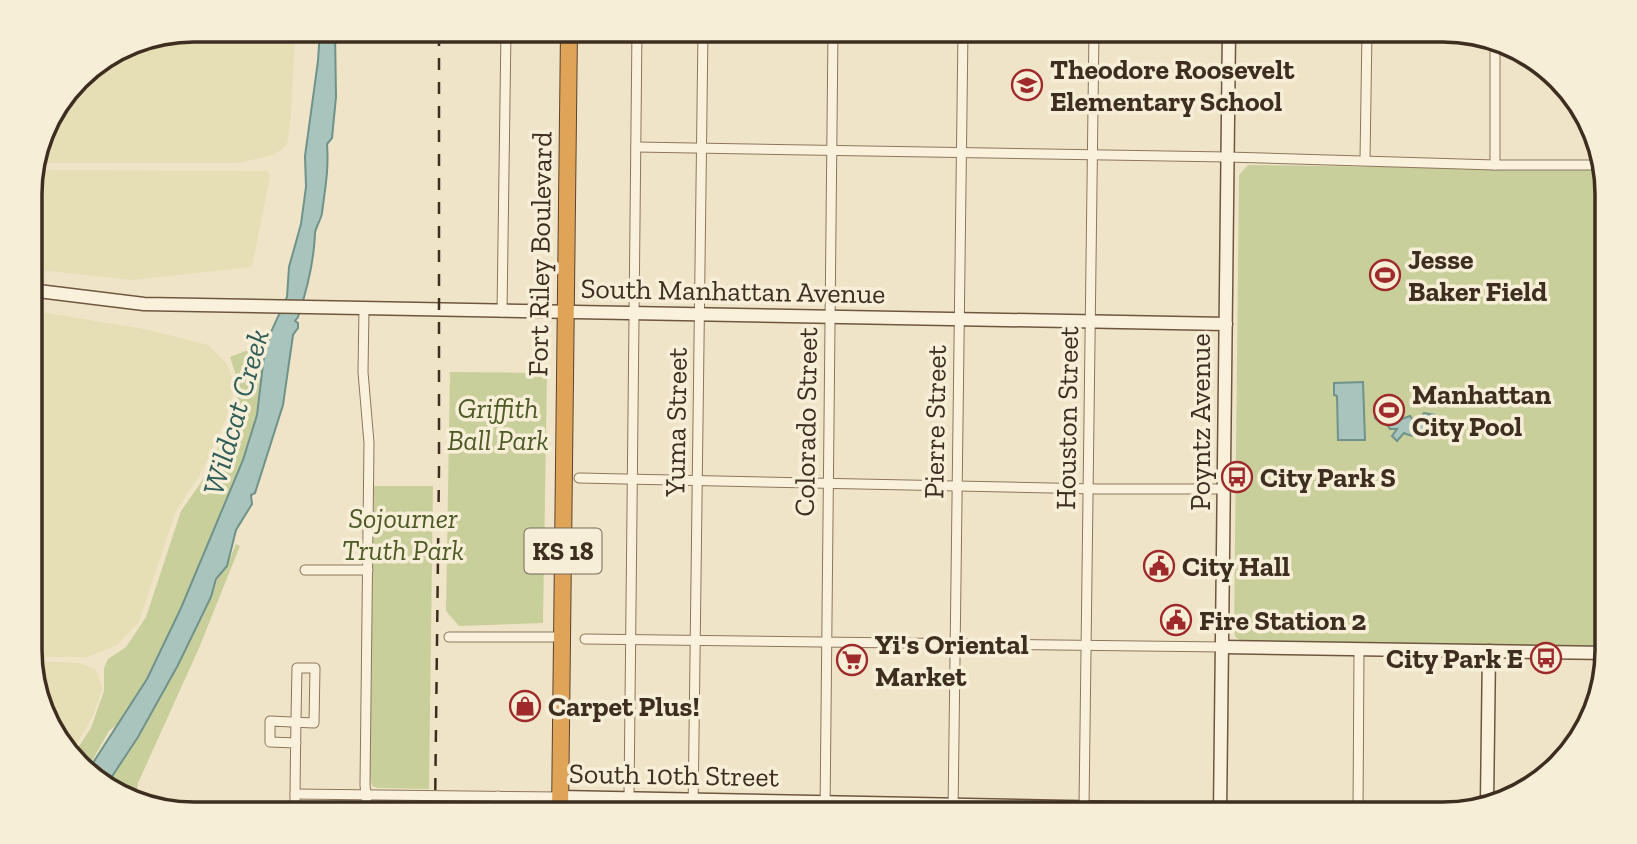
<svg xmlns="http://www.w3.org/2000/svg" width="1637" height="844" font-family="'Zilla Slab',serif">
  <rect width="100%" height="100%" fill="#f0e4c8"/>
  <g fill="#e6deb5">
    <polygon points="194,30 295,30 291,116 287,145 274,155 237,163 35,163 47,122 85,71 132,42"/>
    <polygon points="33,170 267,171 270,176 252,267 132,280 30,269 30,183"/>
    <polygon points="30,310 149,330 208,345 227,364 235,384 226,419 200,474 176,511 139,622 116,646 87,657 31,657"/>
    <polygon points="31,661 79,663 95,669 103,688 91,720 71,753 58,742 31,672"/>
  </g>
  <g fill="#c9cf9b">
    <polygon points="1248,165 1605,170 1607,649 1245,642 1236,638 1234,632 1239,175"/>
    <polygon points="261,345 265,350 257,415 243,460 181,608 147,679 119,723 109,731 88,768 73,755 91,728 104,691 104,668 108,659 126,647 146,617 181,511 200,484 236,412 239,385 230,357"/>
    <polygon points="450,372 547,373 543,623 459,626 446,611"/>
    <polygon points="374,486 433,486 429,789 377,788 372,786 370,778"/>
    <path d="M236 544 240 546 199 648 138 783 136 801 121 797 107 784C149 717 191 650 219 575L227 566Z"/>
    <polygon points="576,805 685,806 685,814 576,814"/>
  </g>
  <g fill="#a9c4bc" stroke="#6f938a" stroke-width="2">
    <path d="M320 30H335L336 97 332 138 327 144C329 169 325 189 322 213 321 220 316 226 315 233 314 261 307 290 298 317L295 321 298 323V328L293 335 283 405 255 493 251 495 252 504 236 530 227 566 216 579 211 597 178 665 138 737 107 784 89 769 147 679 181 608 243 460 257 415 264 356 271 332 287 297 289 267 301 224 306 187 305 156 318 61Z"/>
    <polygon points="1363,382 1365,440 1338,440 1337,396 1334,395 1334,383"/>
    <path d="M1392 401 1397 405 1402 419 1410 416 1415 423 1424 413 1435 415 1439 421 1438 429C1431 438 1414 438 1404 433L1397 441 1392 436 1397 429H1390L1386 423H1381L1375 418 1380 410Z"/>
  </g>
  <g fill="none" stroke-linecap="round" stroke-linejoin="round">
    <g stroke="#8d765c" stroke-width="11">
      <g id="street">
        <polyline points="1495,42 1495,165"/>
        <polyline points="1495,45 1506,45"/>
        <polyline points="636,147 1227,157 1495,165 1603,165"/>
        <polyline points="1365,160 1367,30"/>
        <polyline points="364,308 363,372 369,443 365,785 368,814"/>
        <polyline points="502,312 506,30"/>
        <polyline points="579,478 1097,489 1224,489"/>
        <polyline points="305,570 368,570"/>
        <polyline points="449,637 561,637"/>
        <polyline points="585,639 1223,647"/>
        <polyline points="295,794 560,797"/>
        <polyline points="629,798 637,30"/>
        <polyline points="1084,807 1094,30"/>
        <polyline points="1220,810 1463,811"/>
        <path d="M295 814C295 765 296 716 297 668H315L314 723 270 721V742L296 743"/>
        <polyline points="498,814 498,796"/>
        <polyline points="693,814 703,30"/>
        <polyline points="825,814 833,30"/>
        <polyline points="953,814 963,30"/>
        <polyline points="1358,814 1359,650"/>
      </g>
    </g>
    <g stroke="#6f573f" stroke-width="15">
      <g id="secondary">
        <polyline points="30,290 144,304 1226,324"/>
        <polyline points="1223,647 1607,653"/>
        <polyline points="560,797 1220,810"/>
        <polyline points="1487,803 1489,651"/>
        <polyline points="1220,814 1229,30"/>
      </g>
    </g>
    <g stroke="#5b4430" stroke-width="18">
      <polyline id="highway" points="560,814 569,30"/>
    </g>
    <use href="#street" stroke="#faf1dc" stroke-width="9"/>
    <use href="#secondary" stroke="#faf1dc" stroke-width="12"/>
    <use href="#highway" stroke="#e0a458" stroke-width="16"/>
    <polyline stroke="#3d2e20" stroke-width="2.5" stroke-dasharray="12 12" stroke-linecap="butt" points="435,814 439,469 439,30"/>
  </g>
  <defs>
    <g id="school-ring" transform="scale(1.575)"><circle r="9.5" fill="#f7eed8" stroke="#9e2a2b" stroke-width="1.5"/><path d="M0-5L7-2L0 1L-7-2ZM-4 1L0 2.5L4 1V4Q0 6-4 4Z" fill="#9e2a2b"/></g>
    <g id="stadium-ring" transform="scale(1.575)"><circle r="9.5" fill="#f7eed8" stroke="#9e2a2b" stroke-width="1.5"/><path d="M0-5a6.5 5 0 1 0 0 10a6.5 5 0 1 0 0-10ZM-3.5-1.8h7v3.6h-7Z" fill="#9e2a2b"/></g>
    <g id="bus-ring" transform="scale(1.575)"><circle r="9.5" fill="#f7eed8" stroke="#9e2a2b" stroke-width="1.5"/><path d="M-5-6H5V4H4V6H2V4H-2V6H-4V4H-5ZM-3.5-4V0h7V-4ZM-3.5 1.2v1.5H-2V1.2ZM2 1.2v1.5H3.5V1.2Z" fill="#9e2a2b"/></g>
    <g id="civic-ring" transform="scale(1.575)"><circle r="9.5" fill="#f7eed8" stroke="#9e2a2b" stroke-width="1.5"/><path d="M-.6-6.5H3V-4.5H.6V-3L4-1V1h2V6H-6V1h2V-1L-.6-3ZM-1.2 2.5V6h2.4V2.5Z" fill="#9e2a2b"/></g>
    <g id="supermarket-ring" transform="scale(1.575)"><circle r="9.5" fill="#f7eed8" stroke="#9e2a2b" stroke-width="1.5"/><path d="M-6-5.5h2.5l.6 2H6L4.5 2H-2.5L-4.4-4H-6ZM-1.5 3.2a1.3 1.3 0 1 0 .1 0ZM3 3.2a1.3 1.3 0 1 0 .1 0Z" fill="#9e2a2b"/></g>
    <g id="shop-ring" transform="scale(1.575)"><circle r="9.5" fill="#f7eed8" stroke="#9e2a2b" stroke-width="1.5"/><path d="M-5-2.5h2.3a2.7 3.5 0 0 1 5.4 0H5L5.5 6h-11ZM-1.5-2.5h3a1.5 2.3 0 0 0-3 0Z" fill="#9e2a2b"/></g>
  </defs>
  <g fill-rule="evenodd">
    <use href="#school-ring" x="1027" y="85"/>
    <use href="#stadium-ring" x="1385" y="275"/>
    <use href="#stadium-ring" x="1389" y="410"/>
    <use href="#bus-ring" x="1237" y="477"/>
    <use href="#civic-ring" x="1159" y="566"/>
    <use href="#civic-ring" x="1176" y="620"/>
    <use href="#bus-ring" x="1546" y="658"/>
    <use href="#supermarket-ring" x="852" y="660"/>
    <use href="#shop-ring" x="525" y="706"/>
  </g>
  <g text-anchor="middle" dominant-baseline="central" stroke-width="7" stroke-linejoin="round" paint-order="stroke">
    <rect fill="#f7eed8" stroke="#756857" stroke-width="2" x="524.5" y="528.5" width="77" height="45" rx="5"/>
    <g font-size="26" font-weight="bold" fill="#3d2e20">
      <text x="563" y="551">KS 18</text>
    </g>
    <g font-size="28" font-weight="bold" fill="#3d2e20" stroke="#f7eed8" text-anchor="start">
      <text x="1050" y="69">Theodore Roosevelt<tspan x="1050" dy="32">Elementary School</tspan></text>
      <text x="1408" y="259">Jesse<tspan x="1408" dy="32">Baker Field</tspan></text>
      <text x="1412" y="394">Manhattan<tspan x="1412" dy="32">City Pool</tspan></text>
      <text x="1260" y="477">City Park S</text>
      <text x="1182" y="566">City Hall</text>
      <text x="1199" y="620">Fire Station 2</text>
      <text x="875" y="644">Yi's Oriental<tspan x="875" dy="32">Market</tspan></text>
      <text x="1523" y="658" text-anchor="end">City Park E</text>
      <text x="548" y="706">Carpet Plus!</text>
    </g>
    <g font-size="28" fill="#3d2e20" stroke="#f7eed8">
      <text transform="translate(540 254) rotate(-89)">Fort Riley Boulevard</text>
      <text transform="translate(733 291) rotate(1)">South Manhattan Avenue</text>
      <text transform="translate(1067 418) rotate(-89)">Houston Street</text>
      <text transform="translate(676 422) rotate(-89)">Yuma Street</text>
      <text transform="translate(806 422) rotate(-89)">Colorado Street</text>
      <text transform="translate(935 422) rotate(-89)">Pierre Street</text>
      <text transform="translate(1200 422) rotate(-90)">Poyntz Avenue</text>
      <text transform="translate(674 775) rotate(1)">South 10th Street</text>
    </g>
    <g font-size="28" font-style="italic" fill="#4d5a26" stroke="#f7eed8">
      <text x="498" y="408">Griffith<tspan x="498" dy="32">Ball Park</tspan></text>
      <text x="403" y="518">Sojourner<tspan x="403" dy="32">Truth Park</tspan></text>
    </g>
    <g font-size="30" font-style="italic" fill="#2f5d5a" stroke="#f7eed8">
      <text transform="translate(236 412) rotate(-74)">Wildcat Creek</text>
    </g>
  </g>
  <path d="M0 0H1637V844H0ZM194 42H1443A152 152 0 0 1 1595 194V650A152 152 0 0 1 1443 802H194A152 152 0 0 1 42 650V194A152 152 0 0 1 194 42Z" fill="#f7eed8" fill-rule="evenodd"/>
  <path fill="none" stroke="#3d2e20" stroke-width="3.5" d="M194 42H1443A152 152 0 0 1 1595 194V650A152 152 0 0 1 1443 802H194A152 152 0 0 1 42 650V194A152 152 0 0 1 194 42Z"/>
</svg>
